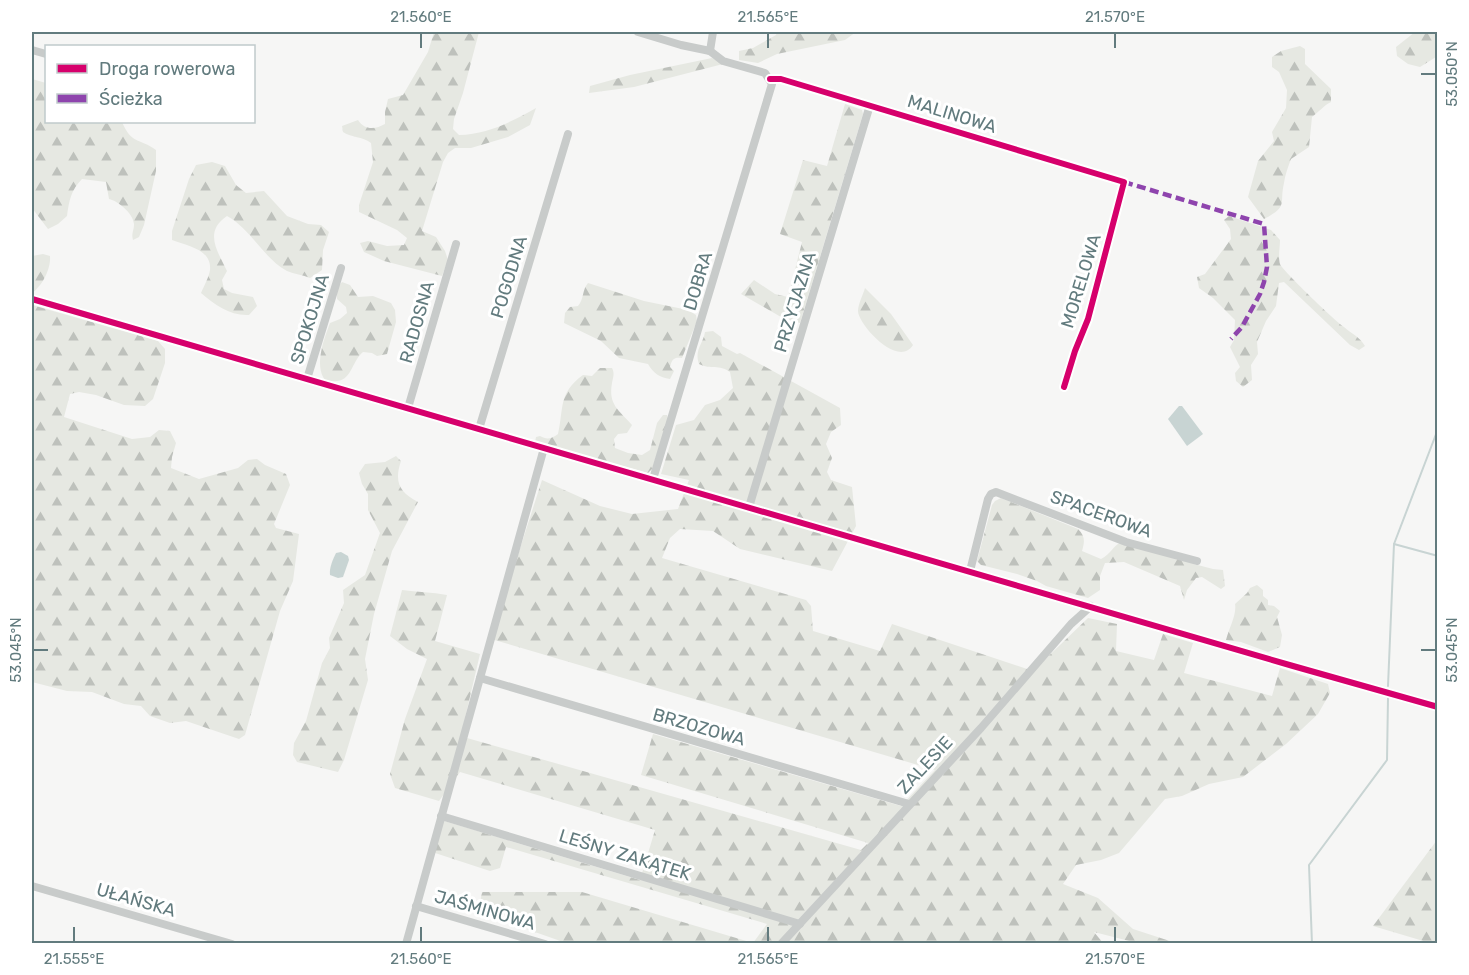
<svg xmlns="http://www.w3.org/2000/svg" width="1469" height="975" font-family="Rubik,sans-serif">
  <defs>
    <pattern id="forest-firs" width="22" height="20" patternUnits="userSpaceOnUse" patternTransform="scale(1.5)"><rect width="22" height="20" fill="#e6e8e2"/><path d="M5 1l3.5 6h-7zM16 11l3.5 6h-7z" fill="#bec1bc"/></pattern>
  </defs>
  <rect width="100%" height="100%" fill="#f6f6f5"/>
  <g fill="url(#forest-firs)">
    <path d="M434 32H479L463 93 454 119 453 129 459 135C488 134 511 122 536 108L530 125 508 137 471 148H455L448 153 443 162 422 231 436 237 445 251 448 260 442 276 384 261 364 252 360 243 368 241 387 246 404 245 407 238 397 230 359 212V205L373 162 371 143C362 136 352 138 343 132L342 126 358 120C365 131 376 129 385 124V112L388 99 403 95 428 52Z"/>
    <polygon points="777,32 856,32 845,40 777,54 758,63 739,60 739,51 753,48 776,35"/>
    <polygon points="1415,32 1437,32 1437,54 1436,57 1420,67 1408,64 1397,56 1396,47"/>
    <path d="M1300 46 1305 49V64L1331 89V102C1323 106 1319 112 1312 117L1309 147 1291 159C1288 167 1285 175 1284 183 1279 204 1289 206 1264 219L1248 197 1258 161 1274 141 1272 132 1286 108 1287 90 1279 72 1272 67V57L1281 51Z"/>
    <polygon points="712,58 723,64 634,87 589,93 590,86 630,75"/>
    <path d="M32 79 46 83V122H122C132 145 138 137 156 150V171L144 225 139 237 133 240C131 233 134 231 134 224 133 213 118 201 109 199L106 182 82 179C71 190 69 201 67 216L58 224 48 229 32 208Z"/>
    <polygon points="845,104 862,110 863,114 800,323 781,317 741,294 754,280 775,294 788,297 802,242 780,234 803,160 827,166"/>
    <path d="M212 162 225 166 236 185 246 193 264 191 287 216 308 224 321 225 329 232 323 250 322 270 310 278C303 275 294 274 287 271 263 258 251 229 227 216 203 232 218 252 227 271L222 280 224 289 232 293 253 297 257 306 249 315C230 316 215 305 201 293 204 286 209 277 210 270 212 249 187 246 172 240V231L189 179 196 165Z"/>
    <path d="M1229 216 1271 230 1280 240C1280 247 1278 257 1280 264 1282 270 1335 321 1344 327 1352 334 1360 337 1365 346L1359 350 1350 345 1284 282 1279 283 1276 306 1266 321 1257 342 1258 354 1251 365 1252 380 1243 387 1236 381 1235 373 1240 367 1230 347 1234 340 1235 320 1213 298 1199 288 1197 277 1205 274 1231 239 1230 229 1224 220Z"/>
    <path d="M43 254 50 256C51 269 42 286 32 293V256Z"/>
    <path d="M342 282 350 285 358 297 373 296 391 303 395 310 396 322 387 354 377 356 372 353 363 352C349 364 353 387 325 380 314 365 324 339 330 323L340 319 347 313 346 307 337 299V288Z"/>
    <path d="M588 283 644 301 688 310 696 315 697 321 682 358C674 357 672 359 670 367L674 371 670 379C659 377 654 374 648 364L619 358 601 341 564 323 565 313 570 307 578 306C584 299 582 290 588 283Z"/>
    <path d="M865 288 891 314 913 345C898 369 858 324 858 311 858 304 863 295 865 288Z"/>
    <polygon points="32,305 158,341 165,349 165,363 153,399 145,406 124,405 96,395 79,392 70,394 64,417 132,439 150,437 159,430 170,431 176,443 172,457 171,468 199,479 238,468 248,460 257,459 265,465 286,474 290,485 274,524 276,528 299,534 293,581 280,611 245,735 239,739 186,721 170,723 150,716 141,706 124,704 92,692 67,691 32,682"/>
    <path d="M713 331 721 337 722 346 737 354 740 353 840 408 841 425 831 432 826 444 832 458 827 472 831 480 852 487 856 526 832 571 740 549 713 531 680 529 670 538 662 558 806 600 811 606 813 631 880 651 892 624 1033 671 1088 618 1117 624 1116 651 1154 660 1163 634 1193 643 1184 673 1272 696 1280 668 1328 684 1330 693 1318 714 1286 744 1243 777 1209 784 1182 796 1165 799 1119 853 1101 860 1076 865 1063 884 1098 898 1133 929 1176 943H1137L1094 932 1103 943H566L478 912 482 892H582L753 943 767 924 506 847 500 868 490 871 432 852 441 820 640 880 655 830 460 772 439 801 395 788 390 774 405 719 427 659 407 649 390 636 402 590C417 592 432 592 447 595L435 641 480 654 461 735 467 738 861 850 868 843 641 775 653 734 901 806 935 770 491 639 542 480 600 506 632 514 678 509 689 480 661 474 676 425 694 420 705 405 720 400 733 388 730 372C719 364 711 370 699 364 694 350 703 344 705 332Z"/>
    <path d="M600 368H612C615 374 613 377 612 383 608 405 619 410 632 425L627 433 618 434 614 439 615 448 628 453 642 455 650 450 657 423 663 415H667L668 419 652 469 648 473 535 442 536 437 540 436C547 440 551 439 558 434 564 408 558 393 583 375L592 376Z"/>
    <path d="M396 456 401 461C394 482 399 492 418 502L392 551 374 614 365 659 368 680 344 760 338 772 297 762 293 755 294 743 306 721 322 663 330 648 329 638 344 603 343 590 365 575 380 533 368 510V494L362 484 359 473 365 464 385 462Z"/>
    <path d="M1001 498 1078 529C1085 536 1085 541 1082 551L1101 559C1111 554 1113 546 1120 543L1189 557 1194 564 1213 569 1223 570 1225 586 1221 589 1202 577 1196 578 1187 590 1184 600 1180 586 1124 562 1105 563 1100 576V590L1088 598 1046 586 1037 581 1017 574 981 565 977 561 992 505 995 501Z"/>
    <path d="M1257 585 1263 590V596L1268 600V605L1274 606 1280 611 1277 617 1282 635 1280 647 1268 652 1241 642 1226 640C1229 628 1237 614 1235 604L1247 593 1250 588Z"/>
    <polygon points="1437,840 1437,943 1430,943 1373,926"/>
  </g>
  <g fill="#c8d4d3">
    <polygon points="1179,406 1182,406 1203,434 1187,446 1168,419"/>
    <path d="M341 552 348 556 349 560 343 577 338 578 330 575C329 568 333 559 336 553Z"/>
  </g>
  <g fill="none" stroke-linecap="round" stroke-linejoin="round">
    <g stroke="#c8d4d3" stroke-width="2">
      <polyline points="1394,544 1438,556"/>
      <polyline points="1388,686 1394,544 1438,429"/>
      <polyline points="1312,944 1309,865 1387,760 1388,698"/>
    </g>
    <g stroke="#c8cbca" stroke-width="8">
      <polyline points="638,32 681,45 710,51 723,61 765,73 772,84 653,479"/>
      <polyline points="32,50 46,54"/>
      <polyline points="710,51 713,32"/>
      <polyline points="770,79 781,79 1124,182 1088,319 1075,351 1064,387"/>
      <polyline points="32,299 1293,666 1438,707"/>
      <polyline points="307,379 341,268"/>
      <polyline points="408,408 456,244"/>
      <polyline points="479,429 568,134"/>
      <polyline points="749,507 870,105"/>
      <polyline points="970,571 988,499 991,494 996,492 1126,542 1197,561"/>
      <polyline points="480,678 909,804"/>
      <polyline points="441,816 800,924"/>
      <polyline points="32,886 232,944"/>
      <polyline points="416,906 545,944"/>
      <polyline points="406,944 544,448"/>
      <polyline points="781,944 981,728 1071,624 1091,606"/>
    </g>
    <polyline stroke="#8e44ad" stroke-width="4.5" stroke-dasharray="9 4.5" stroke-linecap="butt" points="1124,182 1264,224 1267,267 1264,282 1260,294 1242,327 1231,339"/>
    <g stroke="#fff" stroke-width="10">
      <g id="cycleway">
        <polyline points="770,79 781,79 1124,182 1088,319 1075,351 1064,387"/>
        <polyline points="32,299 1293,666 1438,707"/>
      </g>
    </g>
    <use href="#cycleway" stroke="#d6006c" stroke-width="6"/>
  </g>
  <path fill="none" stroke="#627b7e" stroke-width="2" d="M421 33V48M768 33V48M1115 33V48M1421 74H1436M33 650H48M1421 650H1436M74 927V942M421 927V942M768 927V942M1115 927V942"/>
  <g text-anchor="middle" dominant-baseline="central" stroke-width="6" stroke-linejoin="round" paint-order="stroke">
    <g font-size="18" fill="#627b7e" stroke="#fff">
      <text transform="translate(952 114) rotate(17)">MALINOWA</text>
      <text transform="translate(509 277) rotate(-73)">POGODNA</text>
      <text transform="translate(698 281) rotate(-73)">DOBRA</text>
      <text transform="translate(1081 281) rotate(-73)">MORELOWA</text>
      <text transform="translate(795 302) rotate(-73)">PRZYJAZNA</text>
      <text transform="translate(310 319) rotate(-73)">SPOKOJNA</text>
      <text transform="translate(417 322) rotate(-74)">RADOSNA</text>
      <text transform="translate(1101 514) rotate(20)">SPACEROWA</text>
      <text transform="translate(699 727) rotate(16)">BRZOZOWA</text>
      <text transform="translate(925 765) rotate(-47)">ZALESIE</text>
      <text transform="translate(625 855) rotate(17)">LEŚNY ZAKĄTEK</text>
      <text transform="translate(136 900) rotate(16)">UŁAŃSKA</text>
      <text transform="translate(485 910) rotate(16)">JAŚMINOWA</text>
    </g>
  </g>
  <rect width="1469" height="975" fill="none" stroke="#ffffff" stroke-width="66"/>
  <rect x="45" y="45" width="210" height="78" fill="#ffffff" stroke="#c0cacb" stroke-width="1.5"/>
  <rect x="57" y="64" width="30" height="9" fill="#d6006c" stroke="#c0cacb" stroke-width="1.5"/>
  <text x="99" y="75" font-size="18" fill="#627b7e">Droga rowerowa</text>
  <rect x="57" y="94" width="30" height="9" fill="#8e44ad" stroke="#c0cacb" stroke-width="1.5"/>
  <text x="99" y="105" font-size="18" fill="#627b7e">Ścieżka</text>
  <rect x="33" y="33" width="1403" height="909" fill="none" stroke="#627b7e" stroke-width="2"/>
  <g font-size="15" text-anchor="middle" fill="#627b7e">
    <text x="421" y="22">21.560°E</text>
    <text x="768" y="22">21.565°E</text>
    <text x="1115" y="22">21.570°E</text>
    <text transform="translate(1452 74) rotate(-90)" y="5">53.050°N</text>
    <text transform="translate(16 650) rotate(-90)" y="5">53.045°N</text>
    <text transform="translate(1452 650) rotate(-90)" y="5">53.045°N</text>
    <text x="74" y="964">21.555°E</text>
    <text x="421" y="964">21.560°E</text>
    <text x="768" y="964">21.565°E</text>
    <text x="1115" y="964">21.570°E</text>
  </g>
</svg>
